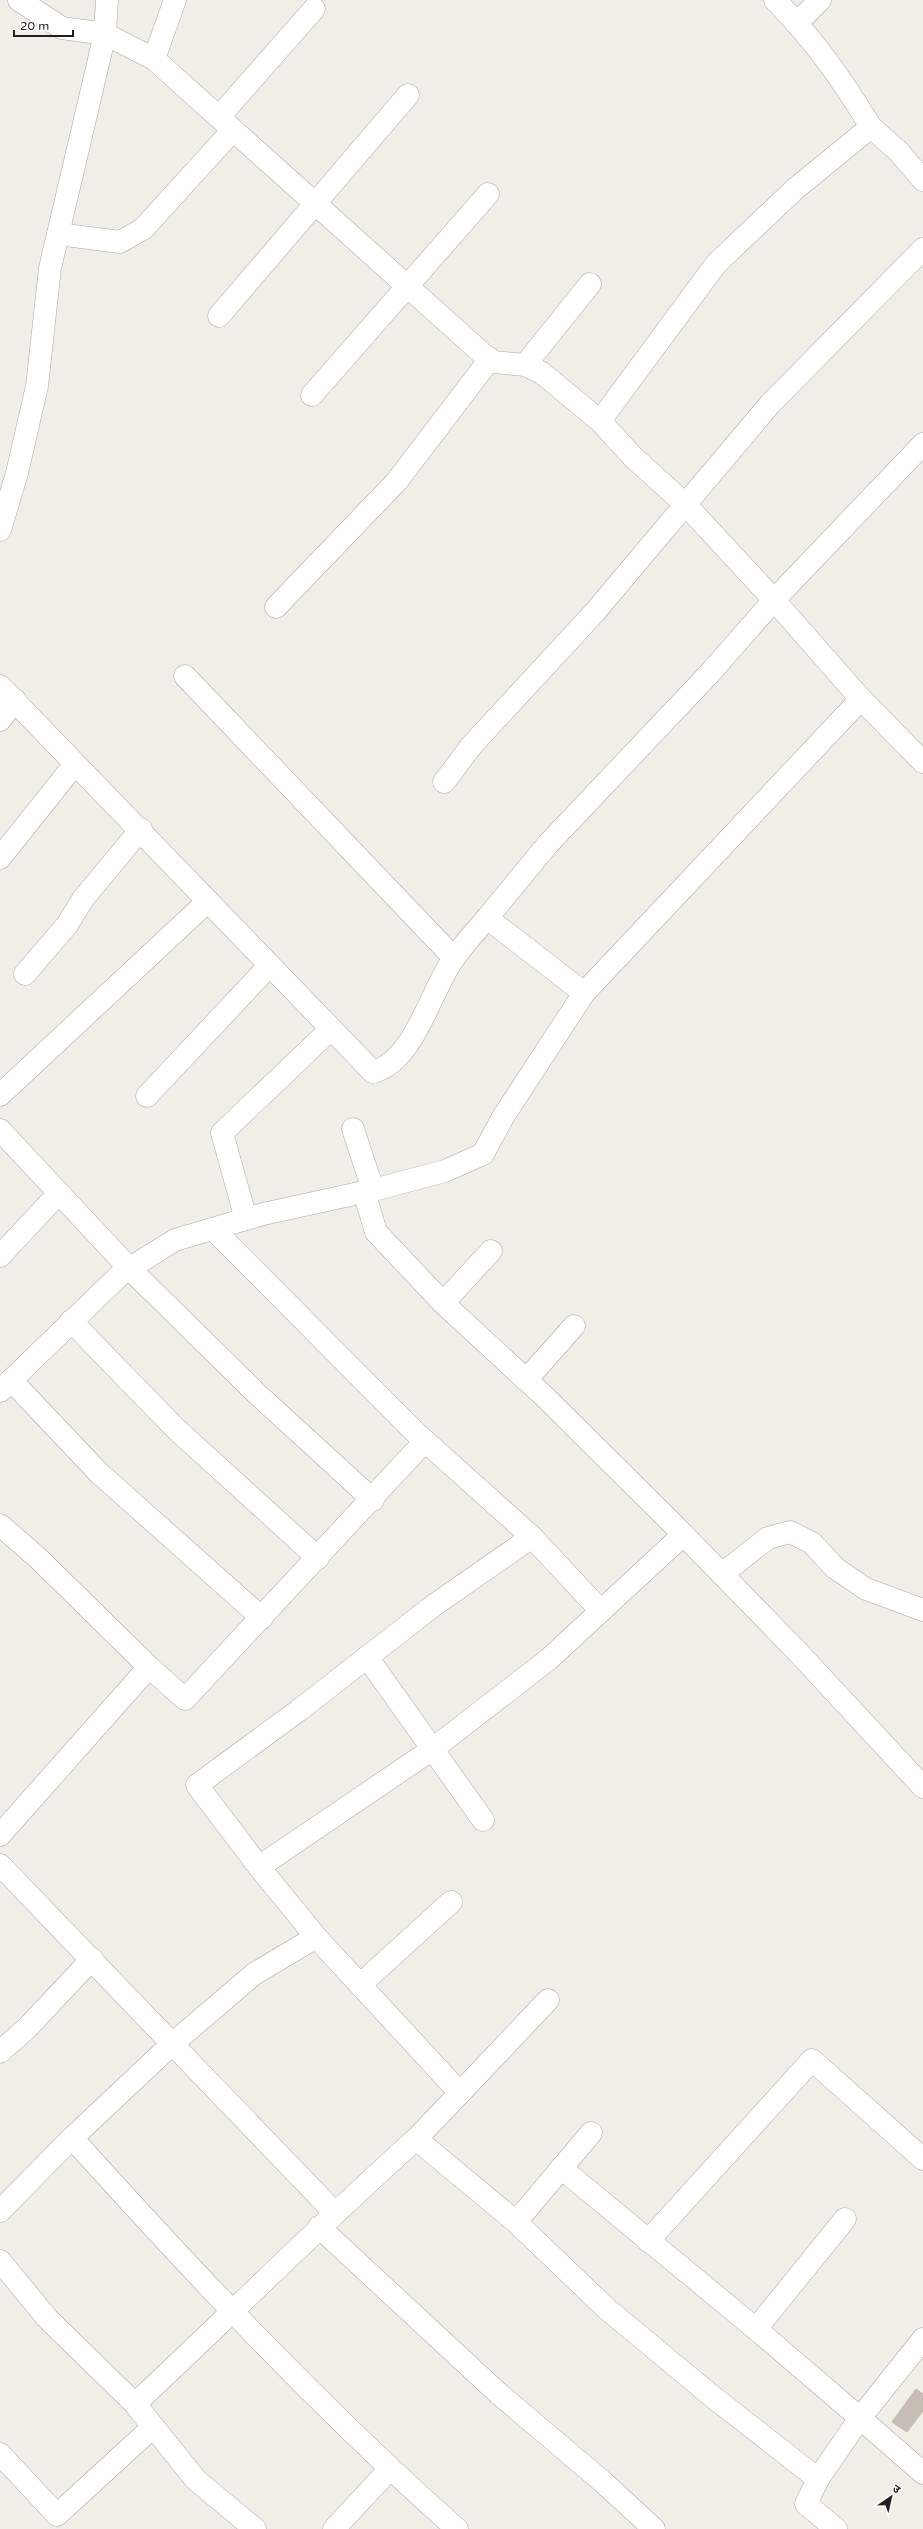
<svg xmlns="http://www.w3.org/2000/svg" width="923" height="2529" font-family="'Varela Round','Noto Sans Devanagari',sans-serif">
  <rect width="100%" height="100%" fill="#f1eee7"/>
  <polygon fill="#c6beb6" stroke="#c3b6a9" points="916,2389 923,2394 923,2411 907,2432 892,2422"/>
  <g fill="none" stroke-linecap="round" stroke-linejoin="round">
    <g stroke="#a7a7a7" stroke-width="23">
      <g id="minor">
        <polyline points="19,0 62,28 105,34 154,59 484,355 494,362 525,365 542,373 600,421 633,457 686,505 774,600 861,699 923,762"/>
        <polyline points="797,23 820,0"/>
        <polyline points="154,59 175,0"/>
        <polyline points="219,117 314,9"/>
        <polyline points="871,127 898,151 923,180"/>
        <polyline points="58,234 120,242 143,229 233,130"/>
        <polyline points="219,316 408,95"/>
        <polyline points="525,365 590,284"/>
        <polyline points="312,395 488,194"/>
        <path d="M600 421 716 264 795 189 871 127C841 78 815 41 775 0"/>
        <polyline points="0,530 17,473 37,386 50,268 105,34 107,0"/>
        <polyline points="276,607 397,481 490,359"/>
        <polyline points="185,676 454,958"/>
        <path d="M0 686 373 1072C415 1061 430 991 454 958 464 944 476 931 487 918L584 993"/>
        <polyline points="0,720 15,700"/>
        <polyline points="444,782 472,745 594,613 770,404 923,249"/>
        <polyline points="0,858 75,764"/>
        <polyline points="487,918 548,844 710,673 774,600 923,444"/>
        <polyline points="25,974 67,925 83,899 141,829"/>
        <polyline points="0,1095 208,901"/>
        <polyline points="147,1096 269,966"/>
        <polyline points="353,1129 373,1190"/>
        <polyline points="0,1130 129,1268 255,1392 373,1500"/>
        <polyline points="364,1192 376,1232 443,1303 546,1398 672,1523 795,1649 923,1787"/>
        <polyline points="246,1219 222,1133 331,1029"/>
        <polyline points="213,1229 415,1432 532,1537 601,1611"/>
        <polyline points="0,1256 59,1193"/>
        <polyline points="443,1303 491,1251"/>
        <polyline points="71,1321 175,1428 318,1558"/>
        <polyline points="11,1380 99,1473 262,1618"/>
        <polyline points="526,1380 574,1326"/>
        <polyline points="0,1391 122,1273 175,1240 263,1214 373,1190 445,1171 483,1154 503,1117 584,993 861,699"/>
        <polyline points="0,1525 38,1558 149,1667 0,1835"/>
        <polyline points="722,1574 768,1538 790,1532 812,1543 835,1568 866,1589 923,1610"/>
        <polyline points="367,1657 483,1820"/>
        <polyline points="149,1667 185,1699 425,1441"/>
        <polyline points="0,1865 334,2212"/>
        <polyline points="259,1867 434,1748 549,1659 683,1535"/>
        <polyline points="316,1937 259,1867 197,1785 298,1711 433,1606 532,1537"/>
        <polyline points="361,1984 451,1902"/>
        <polyline points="0,2052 28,2027 92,1959"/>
        <polyline points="460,2093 548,2000"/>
        <path d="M72 2138C193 2272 321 2409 457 2529"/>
        <polyline points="561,2168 756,2329 860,2418 923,2339"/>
        <polyline points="0,2211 72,2138 171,2045 254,1974 316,1937 460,2093 416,2139 516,2222 607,2309 713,2397 818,2479 860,2418 923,2473"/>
        <polyline points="516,2222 591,2133"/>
        <polyline points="319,2227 498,2393 603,2482 654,2529"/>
        <polyline points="648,2241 812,2060 923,2159"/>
        <polyline points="0,2261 47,2318 135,2404 196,2480 255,2529"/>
        <polyline points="756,2329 845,2219"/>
        <path d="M135 2404C229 2316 320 2225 416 2139"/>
        <polyline points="0,2454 57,2515 153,2427"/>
        <polyline points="818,2479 806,2504 836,2529"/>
        <polyline points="334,2529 389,2470"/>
      </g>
    </g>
    <use href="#minor" stroke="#fff" stroke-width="22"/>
  </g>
  <g transform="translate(891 2497) rotate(34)" stroke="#ffffff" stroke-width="3" paint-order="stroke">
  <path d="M0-3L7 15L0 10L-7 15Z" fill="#202020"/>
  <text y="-6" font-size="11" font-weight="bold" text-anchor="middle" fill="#202020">उ</text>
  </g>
  <path d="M14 30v6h59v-6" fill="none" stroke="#202020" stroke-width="2"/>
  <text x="20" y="30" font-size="12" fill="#202020" stroke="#ffffff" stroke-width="3" paint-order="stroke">20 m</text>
</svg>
